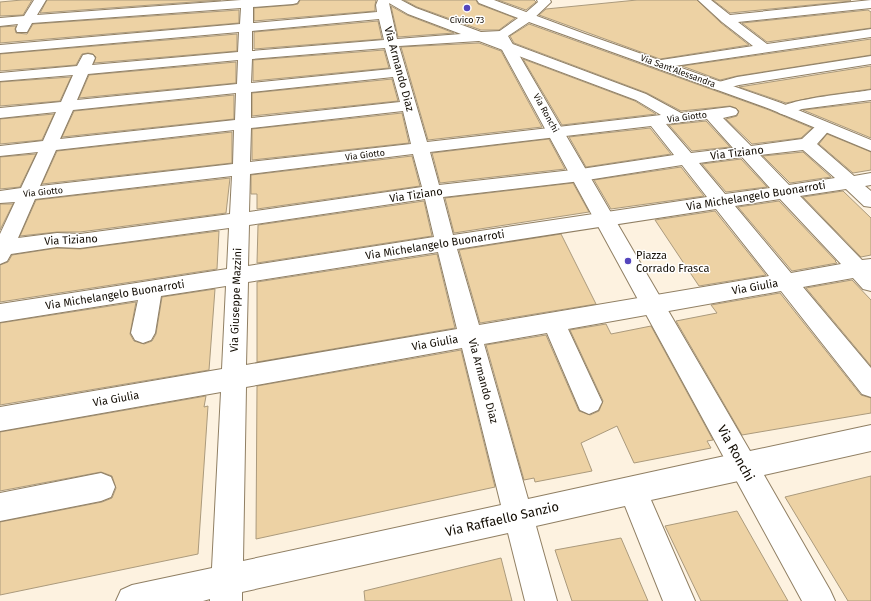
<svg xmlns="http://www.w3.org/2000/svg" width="871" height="601" font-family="'Fira Sans',sans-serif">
  <rect width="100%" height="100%" fill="#fdf2e0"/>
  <g fill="#edd2a4" stroke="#ab9a7c">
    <polygon points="22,0 32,0 23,15 0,16 0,2"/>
    <polygon points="47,0 221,0 40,13"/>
    <polygon points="300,0 376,0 375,5 375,11 254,21 254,8 293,5 298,4"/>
    <polygon points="404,0 476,0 478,4 515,18 499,30 481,30 417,7"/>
    <polygon points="498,0 534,0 536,2 526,10"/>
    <polygon points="637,0 697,0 721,23 749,45 660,59 539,15 546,9"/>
    <polygon points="713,0 850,0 851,1 730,13"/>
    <polygon points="391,6 407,15 454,33 398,37"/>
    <polygon points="239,10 239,23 0,43 0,27 16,26 15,29 16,33 27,34 33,24"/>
    <polygon points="868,10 871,12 871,28 767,42 742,23"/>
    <polygon points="378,21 382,39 254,49 254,32"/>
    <polygon points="529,24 769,110 812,128 801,138 752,144 726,119 737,116 739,111 736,108 730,106 681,111 647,93 514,43 510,36"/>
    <polygon points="237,34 237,51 94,63 96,57 93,54 88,53 82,54 76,65 0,71 0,54"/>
    <polygon points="871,39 871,55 737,76 720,80 682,66"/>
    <polygon points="479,43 501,51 542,127 428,140 401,47"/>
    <polygon points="384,50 389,68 253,81 253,60"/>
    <polygon points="523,59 635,101 656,114 562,125"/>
    <polygon points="236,62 236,83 79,98 89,75"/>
    <polygon points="871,66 871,89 820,96 786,103 739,87"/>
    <polygon points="71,77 60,101 0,106 0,82"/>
    <polygon points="392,79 398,101 252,116 252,93"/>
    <polygon points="234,95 234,119 62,137 74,111"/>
    <polygon points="871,102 871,138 803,110"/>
    <polygon points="402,113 409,143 252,160 252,129"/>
    <polygon points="54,114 42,140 0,144 0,119"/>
    <polygon points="706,121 730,147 692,151 669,125"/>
    <polygon points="650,128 671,154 586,167 569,137"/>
    <polygon points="232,132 232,163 42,184 57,151"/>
    <polygon points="827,134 871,152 871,170 853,173 819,144"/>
    <polygon points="549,139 565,169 440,183 432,153"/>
    <polygon points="803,152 831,177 790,183 763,156"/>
    <polygon points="36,154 20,187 0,189 0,157"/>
    <polygon points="412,156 420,186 257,209 257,194 251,194 251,175"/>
    <polygon points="741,159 767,187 726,192 702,164"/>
    <polygon points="681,167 704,196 611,209 594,180"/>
    <polygon points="230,178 226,213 80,232 57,232 20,236 36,200"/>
    <polygon points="573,183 589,212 454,233 445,198"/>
    <polygon points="843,191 871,218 871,255 861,257 803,197"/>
    <polygon points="424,201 432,236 257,263 258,225"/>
    <polygon points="779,201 836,261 835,261 837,263 792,271 738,207"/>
    <polygon points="0,204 13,204 0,230"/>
    <polygon points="715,211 766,275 699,286 655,220"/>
    <polygon points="219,231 217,269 0,302 0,265 8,262 12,255 57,248 80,249"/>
    <polygon points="561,234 596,304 480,323 459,250"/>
    <polygon points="437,254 455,328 257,362 257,282"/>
    <polygon points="852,280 871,300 871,366 806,288"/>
    <polygon points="215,289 209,370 0,405 0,323 136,302 130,334 134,341 144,344 152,341 156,334 162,297"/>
    <polygon points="780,293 861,395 871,398 871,413 742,435 676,321 717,313 711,305"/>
    <polygon points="606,324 611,334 651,326 713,440 707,441 711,448 634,463 617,426 581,443 592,471 535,482 534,478 524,480 486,345 546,335 579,411 590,415 599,411 603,401 570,330"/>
    <polygon points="461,350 495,487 256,539 257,386"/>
    <polygon points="206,396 204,407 208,406 198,554 0,595 0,522 102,502 112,498 116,488 112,476 101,472 0,491 0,432"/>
    <polygon points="871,476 871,601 848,601 785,497"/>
    <polygon points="737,511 788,601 701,601 665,526"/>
    <polygon points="621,538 648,601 572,601 555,550"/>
    <polygon points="501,558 512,601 365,601 364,591"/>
  </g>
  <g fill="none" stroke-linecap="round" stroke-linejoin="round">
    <g stroke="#907f63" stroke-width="2">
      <g id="minor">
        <path d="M34 0H46L37 15 241 0H299L297 3 293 4 253 7V23L377 12 376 5 378 0H401L416 8 481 32 501 31 506 32 508 35 506 38 499 39 646 94 681 113 730 107 736 109 738 112 736 115 723 118 751 146 802 139 818 124 824 122 830 124 832 127 817 144 854 176 871 173V185L865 186 871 191V207L864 206 846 189 800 196 862 260 871 259V291L863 289 853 278 803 287 871 368V397L862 394 781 291 568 329 602 402 598 410 589 414 580 410 547 333 484 344 528 499 743 452 753 456 757 466 753 476 743 480 651 500 695 601H663L625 506 536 526 557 601H525L508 533 242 592V601H210V599L203 601H116L121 590 132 585 212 568 221 392 0 431V407L222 369 226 286 161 296 155 333 151 340 143 343 135 340 131 333 138 300 0 322V304L227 269 229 228 80 248 57 247 11 254 7 261 0 264V234L15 202 0 203V191L21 188 38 152 0 156V146L43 141 56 112 0 118V108L61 102 73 75 0 81V73L77 66 83 55 88 54 93 55 95 58 92 65 238 52 239 32 0 53V45L240 24 241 8 32 23 27 32H17L16 29 18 24 0 26V18L24 16ZM389 3 408 14 461 34 397 39ZM379 19 384 40 252 51V31ZM479 41 636 100 661 115 427 142 399 46ZM385 48 391 69 251 83 252 59ZM238 60 237 84 77 100 88 74ZM393 77 400 102 251 118V92ZM236 93 235 120 60 139 73 110ZM403 111 411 144 250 162 251 128ZM707 119 733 148 691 153 666 124ZM651 126 674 155 581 169 439 185 430 152ZM234 130 233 164 40 186 56 150ZM803 150 835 178 789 185 760 155ZM413 154 422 187 249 212 250 174ZM742 157 770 188 725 194 699 163ZM682 165 707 197 453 235 443 197 581 181ZM232 176 230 214 80 234 57 233 18 238 35 199ZM425 199 434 237 248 266 249 225ZM780 199 841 264 791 273 735 206ZM716 209 769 276 479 325 457 249ZM438 252 457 329 246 365 248 282ZM462 348 501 505 243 561 246 387Z"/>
        <polygon points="537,0 550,0 551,2 531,21 523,21 521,18 523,15 538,2"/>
        <polygon points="698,0 711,0 730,15 871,0 871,8 738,22 767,44 871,29 871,37 661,68 656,67 654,64 656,61 661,60 753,46 722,22"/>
        <polygon points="871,56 871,64 739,85 720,90 715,89 713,86 715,83 737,77"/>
        <path d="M871 90V100L802 109 785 115 779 113 777 110C785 99 854 93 871 90Z"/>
        <polygon points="101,473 111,477 115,487 111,497 101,501 0,521 0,493"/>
      </g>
    </g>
    <g stroke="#907f63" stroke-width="2">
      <polygon id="tertiary" points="477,0 494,0 585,34 781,103 871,140 871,151 770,109 529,22 508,36 750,451 871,425 871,451 764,475 830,590 835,601 802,601 494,35 518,18 479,3"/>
    </g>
    <use href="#minor" fill="#fff" fill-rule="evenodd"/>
    <use href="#tertiary" fill="#fff" fill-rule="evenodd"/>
  </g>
  <g fill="#5446bd" stroke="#fff" stroke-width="1.5">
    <circle cx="467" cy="8" r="4"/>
    <circle cx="628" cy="261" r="4"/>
  </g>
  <g text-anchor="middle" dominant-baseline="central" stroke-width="3" stroke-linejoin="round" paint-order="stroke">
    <g font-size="9" fill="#120c03" stroke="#fff">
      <text x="467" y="20">Civico 73</text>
    </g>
    <g font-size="9" fill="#120c03" stroke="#fff">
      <text transform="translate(678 71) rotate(20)">Via Sant'Alessandra</text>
      <text transform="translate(546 113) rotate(61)">Via Ronchi</text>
      <text transform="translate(687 117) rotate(-7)">Via Giotto</text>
      <text transform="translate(365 155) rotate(-7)">Via Giotto</text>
      <text transform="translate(43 192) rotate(-6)">Via Giotto</text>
    </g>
    <g font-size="11" fill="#120c03" stroke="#fff">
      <text transform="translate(399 69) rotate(75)">Via Armando Diaz</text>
      <text transform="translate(737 153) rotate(-7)">Via Tiziano</text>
      <text transform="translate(416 195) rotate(-8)">Via Tiziano</text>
      <text transform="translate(756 196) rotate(-9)">Via Michelangelo Buonarroti</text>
      <text transform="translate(71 240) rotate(-3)">Via Tiziano</text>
      <text transform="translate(435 245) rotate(-9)">Via Michelangelo Buonarroti</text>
      <text transform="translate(755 287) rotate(-10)">Via Giulia</text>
      <text transform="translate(115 295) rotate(-9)">Via Michelangelo Buonarroti</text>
      <text transform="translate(236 300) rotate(-88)">Via Giuseppe Mazzini</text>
      <text transform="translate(435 343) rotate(-10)">Via Giulia</text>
      <text transform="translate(483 381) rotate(75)">Via Armando Diaz</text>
      <text transform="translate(116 399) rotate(-10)">Via Giulia</text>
    </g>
    <g font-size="11" fill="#120c03" stroke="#fff" text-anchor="start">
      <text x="636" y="255">Piazza<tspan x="636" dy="13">Corrado Frasca</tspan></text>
    </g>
    <g font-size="13" fill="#120c03" stroke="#fff">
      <text transform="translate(736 453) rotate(61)">Via Ronchi</text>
      <text transform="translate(502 519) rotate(-13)">Via Raffaello Sanzio</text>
    </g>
  </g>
</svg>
